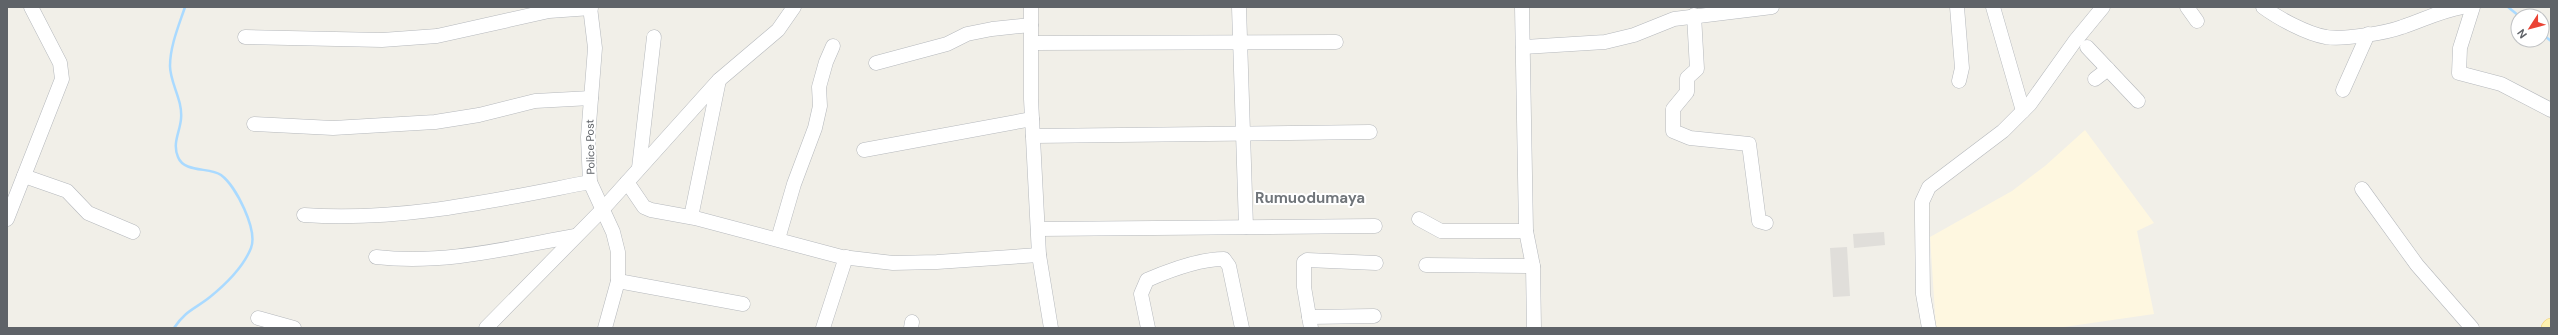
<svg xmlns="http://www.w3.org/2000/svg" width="2558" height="335" font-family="'DM Sans',sans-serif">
  <rect width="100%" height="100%" fill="#f1efe8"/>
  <polygon fill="#fef7e0" points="2085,130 2154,223 2137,231 2154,314 2057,328 1936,328 1930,237 2012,191 2045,166"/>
  <g fill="#e0deda">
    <polygon points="1884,232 1885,245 1854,248 1853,234"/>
    <polygon points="1847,247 1850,296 1833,297 1830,248"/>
  </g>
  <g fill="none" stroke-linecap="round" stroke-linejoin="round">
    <g stroke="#aadaff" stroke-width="2.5">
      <polyline points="2508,7 2519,16"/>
      <polyline points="2542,34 2551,41"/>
      <path d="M174 328C186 310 195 309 210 297 226 284 243 268 251 248 258 230 236 186 221 175 210 167 184 173 178 157 172 143 180 132 181 119 183 100 170 83 170 66 170 46 179 25 185 7"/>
    </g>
    <g stroke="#b5b8bc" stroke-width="15">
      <g id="minor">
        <polyline points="590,7 595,48 588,137 590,182 613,232 618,252 618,281 605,328"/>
        <polyline points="1031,7 1031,99 1039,255 1051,328"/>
        <polyline points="1239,7 1246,227"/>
        <polyline points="1522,7 1526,231 1533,266 1534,328"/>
        <polyline points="1957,7 1962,68 1959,81"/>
        <polyline points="1993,7 2023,111"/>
        <polyline points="2187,7 2197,21"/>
        <path d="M2263 7C2278 18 2307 34 2326 37 2342 40 2386 33 2402 27 2423 20 2440 11 2462 7"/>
        <polyline points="2473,7 2460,48 2459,73 2501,84 2551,110"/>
        <polyline points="1694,15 1697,69 1687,78 1687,92 1673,109 1673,131 1690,138 1749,144 1759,221 1766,223"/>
        <polyline points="245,37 382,40 437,36 549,11 591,8"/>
        <polyline points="1032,43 1336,42"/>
        <polyline points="1523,47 1605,42 1634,35 1674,19 1772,7"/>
        <polyline points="2087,47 2138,101"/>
        <polyline points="876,63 947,44 967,34 992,29 1031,25"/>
        <polyline points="2095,79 2108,69"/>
        <polyline points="2343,90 2368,34"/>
        <polyline points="254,124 333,128 435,122 479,115 535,101 591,98"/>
        <polyline points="1033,136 1370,132"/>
        <polyline points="864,150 1032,119"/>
        <polyline points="639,168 654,37"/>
        <polyline points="24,176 67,191 88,213 133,232"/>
        <polyline points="627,182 644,207 651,210 695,218 842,257 893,263 937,262 1039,255"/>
        <polyline points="2362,189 2417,265 2472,328"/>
        <path d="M304 215C401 222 496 200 590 182"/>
        <polyline points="691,217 719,80"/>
        <polyline points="7,219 62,79 60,63 31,7"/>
        <polyline points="1419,219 1441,231 1526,231"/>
        <polyline points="1038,229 1375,226"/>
        <polyline points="778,239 794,184 815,128 820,106 819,87 826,62 833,46"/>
        <path d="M376 257C444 265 508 248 575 236"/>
        <polyline points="1426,265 1533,266"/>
        <polyline points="618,281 743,304"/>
        <polyline points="1309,317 1374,316"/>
        <polyline points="258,318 294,328"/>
        <polyline points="486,328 602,210 719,80 778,30 794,7"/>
        <polyline points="823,328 846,257"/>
        <polyline points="911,328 912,322"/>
        <path d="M1148 328 1141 294 1147 280C1170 270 1199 259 1224 259L1229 266 1242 328"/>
        <polyline points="1311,328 1304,287 1304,262 1307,260 1376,263"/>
        <polyline points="1929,328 1923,294 1922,220 1922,202 1929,187 2003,131 2030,104 2075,41 2103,7"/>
      </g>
    </g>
    <g stroke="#f2c960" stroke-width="18">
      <polyline id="major" points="2550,328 2551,327"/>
    </g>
    <use href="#minor" stroke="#fff" stroke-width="14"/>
    <use href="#major" stroke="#fff2af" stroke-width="17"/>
  </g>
  <g text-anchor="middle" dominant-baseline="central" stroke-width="4" stroke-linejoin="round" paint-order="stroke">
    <g font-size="11" fill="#5f6368" stroke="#fff">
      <text transform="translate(590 147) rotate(-91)">Police Post</text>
    </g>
    <g font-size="15" font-weight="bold" fill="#70757a" stroke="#fff">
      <text x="1310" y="198">Rumuodumaya</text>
    </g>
  </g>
  <rect width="2558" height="335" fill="none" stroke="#5f6368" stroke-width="16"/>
  <g transform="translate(2530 28) rotate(234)"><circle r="19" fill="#ffffff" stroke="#bfc1c3"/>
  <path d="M0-3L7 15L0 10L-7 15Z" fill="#ea4335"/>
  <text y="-6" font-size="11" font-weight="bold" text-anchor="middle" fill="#5f6368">N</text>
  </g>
</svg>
